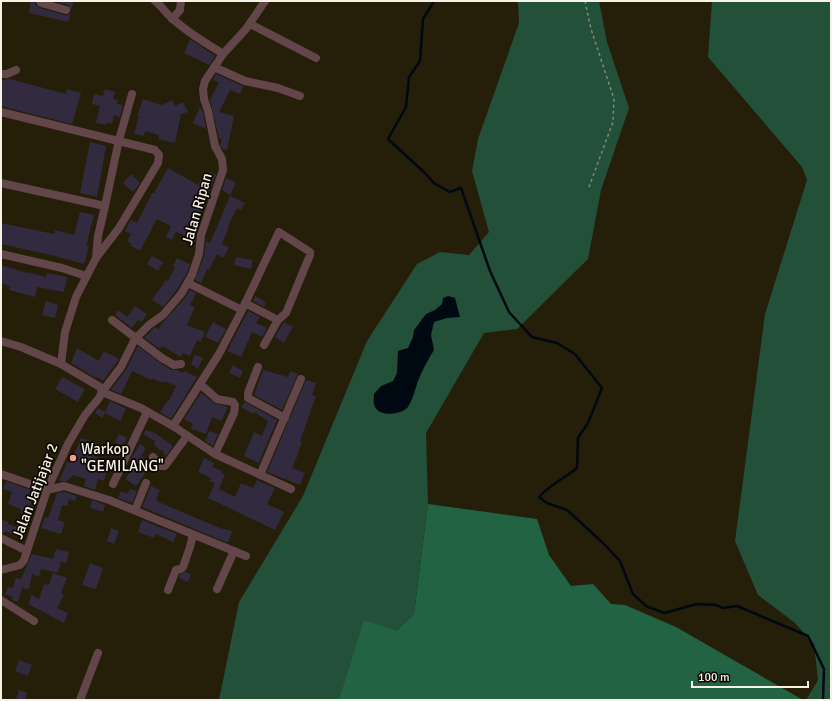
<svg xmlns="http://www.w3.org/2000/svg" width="832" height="701" font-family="Signika,sans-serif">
  <rect width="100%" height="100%" fill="#251e09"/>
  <g fill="#235039">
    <polygon points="518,1 599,1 607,42 629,108 601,190 588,259 517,329 484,333 426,433 428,504 414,614 396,631 339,700 219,700 239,602 303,496 367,341 417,264 440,252 469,255 489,232 472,171 478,139 519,23"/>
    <polygon points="712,1 831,1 831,700 806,700 818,680 814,644 795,623 758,595 735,541 765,314 807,180 802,167 708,57"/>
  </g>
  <polygon fill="#226344" points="428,504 537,519 549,555 571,586 593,584 611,604 625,605 676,627 803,700 339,700 364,620 396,631 414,614"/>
  <path fill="#000911" d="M448 296 455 298 460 317 447 318 434 322 431 335 434 350C428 360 422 370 418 381 415 390 413 399 408 407 401 415 380 417 375 407 373 403 374 398 374 394L381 386 393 381 397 373 398 351 408 348 413 337 414 330 426 314 435 310 442 304 443 298Z"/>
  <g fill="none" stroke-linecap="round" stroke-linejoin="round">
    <path stroke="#000911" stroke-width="2.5" d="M434 1 423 19 420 61 409 77 406 107 388 139 425 173 434 183 450 192 461 188 490 271 509 312 532 337 557 343 575 354 602 388 588 423 578 438 577 468C565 478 549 485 539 497L547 503 567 510 602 542 620 561 633 594 646 606 664 613 697 604 716 605 723 608 737 606 808 636 824 669 823 700"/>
  </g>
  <g fill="#322a3e">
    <polygon points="31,1 35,1 36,6 40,8 65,15 68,15 71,13 68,22 29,13"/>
    <polygon points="54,1 74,1 71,10 68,5"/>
    <polygon points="190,39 215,56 209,65 184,53"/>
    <polygon points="216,74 243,86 240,94 230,90 219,112 234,116 227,150 223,149 220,145 222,139 219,138 210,100 219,82 213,80"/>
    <polygon points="10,79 66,94 67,89 81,93 72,124 1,106 1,80"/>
    <polygon points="105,89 115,92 113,99 118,100 117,104 123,105 120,117 114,115 112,124 107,122 107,125 96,123 100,106 92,104 94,94 103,96"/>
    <polygon points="143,99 161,105 172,100 175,106 183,102 188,112 181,114 175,143 158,139 159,135 145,131 144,136 134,134 139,116 137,116"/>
    <polygon points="200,107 203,112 206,129 193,123"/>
    <polygon points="90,142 106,146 97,197 80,193"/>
    <polygon points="168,168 198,185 200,181 205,184 210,172 216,175 198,216 200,217 191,238 176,232 172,240 166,237 171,226 157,219 140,251 131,246 132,244 127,241 131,234 125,231 128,226 127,225 131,220 137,223 152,193 154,193"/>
    <polygon points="131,174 140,183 133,192 123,183"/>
    <polygon points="226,178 236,183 230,195 222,190"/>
    <polygon points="230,196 245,203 241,210 237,208 228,226 229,227 222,244 229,247 223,258 217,254 209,270 207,269 201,283 195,280 204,256 206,241 210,243"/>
    <polygon points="80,212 94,215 86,246 89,246 84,264 55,256 1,244 1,223 54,234 55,230 74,235"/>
    <polygon points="152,256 163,262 158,271 147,264"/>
    <polygon points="236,257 253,260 251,269 234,265"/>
    <polygon points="177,258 190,264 187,273 176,291 163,307 152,300 166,280 168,281 175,267 173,265"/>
    <polygon points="1,265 27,273 27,272 46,277 47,273 67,277 64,292 37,287 35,297 9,290 10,286 1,283"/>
    <polygon points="190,290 196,293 190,305 195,307 187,325 205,332 201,342 197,340 190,356 183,353 181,357 162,346 160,349 144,338 155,327 158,329 163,322 185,298"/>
    <polygon points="255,296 266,302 264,307 253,301"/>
    <polygon points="46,301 58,305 55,318 42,315"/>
    <polygon points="135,306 147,314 142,322 138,320 132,328 115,315 118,310 127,317"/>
    <polygon points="248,311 260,317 256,323 267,328 262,337 252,332 241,357 227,351"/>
    <polygon points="213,322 226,329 218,343 205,337"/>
    <polygon points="284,322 293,327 284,343 275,337"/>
    <polygon points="138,346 159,362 171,370 177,370 183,373 184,371 197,377 171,419 160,412 168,400 169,401 176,386 164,381 163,383 152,378 151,380 132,371 121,394 111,390 126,370"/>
    <polygon points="77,348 99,361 104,351 119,359 103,381 97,377 96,378 71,363"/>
    <polygon points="195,355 203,358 198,369 191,364"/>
    <polygon points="233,365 243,371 240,378 229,373"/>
    <polygon points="263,370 288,377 291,371 298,374 282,410 254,395"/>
    <polygon points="62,377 85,389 78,402 55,389"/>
    <polygon points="306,380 316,383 312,395 316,396 300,441 302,442 298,452 299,452 292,468 305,473 300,485 267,472"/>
    <polygon points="201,393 214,403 228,407 221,421 212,417 206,434 191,429 193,424 184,419"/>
    <polygon points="110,401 126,409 120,421 105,413 102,418 95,413 98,408 105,412"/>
    <polygon points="245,402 277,420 259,463 244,456 254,432 262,436 268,421 254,412 253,414 241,407"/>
    <polygon points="146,430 155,433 173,446 166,456 163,453 164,451 161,450 160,451 154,444 155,441 143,434"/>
    <polygon points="209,431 218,434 213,446 205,441"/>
    <polygon points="119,434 127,438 123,446 115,442"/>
    <polygon points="81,438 98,444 93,456 110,462 104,481 98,479 95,490 84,486 86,479 73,475 67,481 60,481 58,480 61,477 67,462 70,463"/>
    <polygon points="140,444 146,448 141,456 152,464 136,486 125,479 136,464 130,460"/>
    <polygon points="204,458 214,463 212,467 222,471 221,473 225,474 219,489 235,497 241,483 253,488 257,480 275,488 267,504 284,512 275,530 208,498 215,483 209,481 211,478 198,472"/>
    <polygon points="6,481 35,492 30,505 34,506 31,516 20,513 21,509 8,504 12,492 3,489"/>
    <polygon points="151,486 160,490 156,500 161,503 220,528 232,531 228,543 142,507"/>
    <polygon points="130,489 137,491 132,503 118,498 121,491 128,494"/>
    <polygon points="64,492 77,496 75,501 69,499 67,506 62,505 58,520 65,522 61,534 41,528 45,517 48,518 57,493"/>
    <polygon points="92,500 105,505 103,512 90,508"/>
    <polygon points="1,519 8,522 8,524 17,527 14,535 5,531 4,533 1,533"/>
    <polygon points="142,520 177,534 173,542 156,534 154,538 138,532"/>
    <polygon points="111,528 119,531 114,544 107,541"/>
    <polygon points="56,549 69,552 66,563 61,561 58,573 41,569 39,577 32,574 29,589 22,588 18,602 12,600 13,597 5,594 8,587 13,588 16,578 21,579 32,554 53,559"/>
    <polygon points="90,563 103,568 96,589 82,585"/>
    <polygon points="185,572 191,574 188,582 179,578 180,575"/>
    <polygon points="53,573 67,578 61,593 64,595 57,608 68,613 64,623 28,604 32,595 39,599 44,584 49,585"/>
    <polygon points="19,660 32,665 28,676 15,671"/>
    <polygon points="19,690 27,693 25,700 16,700"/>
  </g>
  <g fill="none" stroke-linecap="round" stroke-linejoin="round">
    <polyline stroke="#8c8675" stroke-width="1.5" stroke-dasharray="3 3" stroke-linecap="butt" points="585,1 591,29 614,99 613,122 589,187"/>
    <g stroke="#624649" stroke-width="8">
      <polyline points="40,1 41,3 66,10"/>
      <path d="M155 1C162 6 166 14 173 19 188 33 206 43 223 54"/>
      <polyline points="172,19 180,10 181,1"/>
      <polyline points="250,24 316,58"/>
      <polyline points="214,67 245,81 278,88 300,96"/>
      <polyline points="1,74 7,74 16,70"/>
      <polyline points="1,112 155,150 159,155 158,163 119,228 96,258"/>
      <polyline points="1,183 105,206"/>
      <polyline points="1,254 62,268 86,276"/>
      <polyline points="188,283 242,310"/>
      <polyline points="245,303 278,320 264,345"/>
      <polyline points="112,320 162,358 174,365 181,364"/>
      <polyline points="1,341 21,347 61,364 100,387 102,392"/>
      <polyline points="61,364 65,332 76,297 96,258 98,236 105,206 119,140 132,94"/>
      <polyline points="258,367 248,393 248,398 285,418"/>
      <polyline points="200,384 217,399 233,402 235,405 234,413 215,454"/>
      <polyline points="102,392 141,408 173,426 219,354 242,310 279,232 310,252 310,255 286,313 278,320"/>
      <polyline points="173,426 215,454 291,489"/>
      <polyline points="153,457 161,466 165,466 187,436"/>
      <polyline points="1,474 47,490 64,486 109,500 246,556"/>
      <polyline points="260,475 301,379"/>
      <polyline points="113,484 147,412"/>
      <polyline points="135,510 146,483"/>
      <polyline points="1,538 27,551"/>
      <polyline points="1,570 20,565 24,560 47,490 68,444 85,415 99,398 102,392 121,367 135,339 149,325 163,315 181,294 192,275 199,254 201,235 223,170 222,159 215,146 208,111 204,99 203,89 205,81 223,54 246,29 265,1"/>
      <polyline points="217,589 234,551"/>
      <polyline points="168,590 176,570 181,569 183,567 190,547 193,535"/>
      <polyline points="1,600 34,621"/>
      <polyline points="80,700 98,653"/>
    </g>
  </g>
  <circle fill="#f59c93" stroke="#0c0903" stroke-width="1.5" cx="73" cy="458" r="4"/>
  <g text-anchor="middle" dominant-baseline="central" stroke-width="3.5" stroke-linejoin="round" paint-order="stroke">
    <g font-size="15" fill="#f7f2e5" stroke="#0c0903">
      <text transform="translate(197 209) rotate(-74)">Jalan Ripan</text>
      <text transform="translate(35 491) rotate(-69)">Jalan Jatijajar 2</text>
    </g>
    <g font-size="15" fill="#f7f2e5" stroke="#0c0903" text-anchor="start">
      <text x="81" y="449">Warkop<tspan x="81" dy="17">"GEMILANG"</tspan></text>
    </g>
  </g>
  <rect width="832" height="701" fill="none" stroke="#f7f2e5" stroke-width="4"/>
  <path d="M692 681v6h116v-6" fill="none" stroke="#f7f2e5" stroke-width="2"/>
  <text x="698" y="681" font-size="12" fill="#f7f2e5" stroke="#0c0903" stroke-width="3" paint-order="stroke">100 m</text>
</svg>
